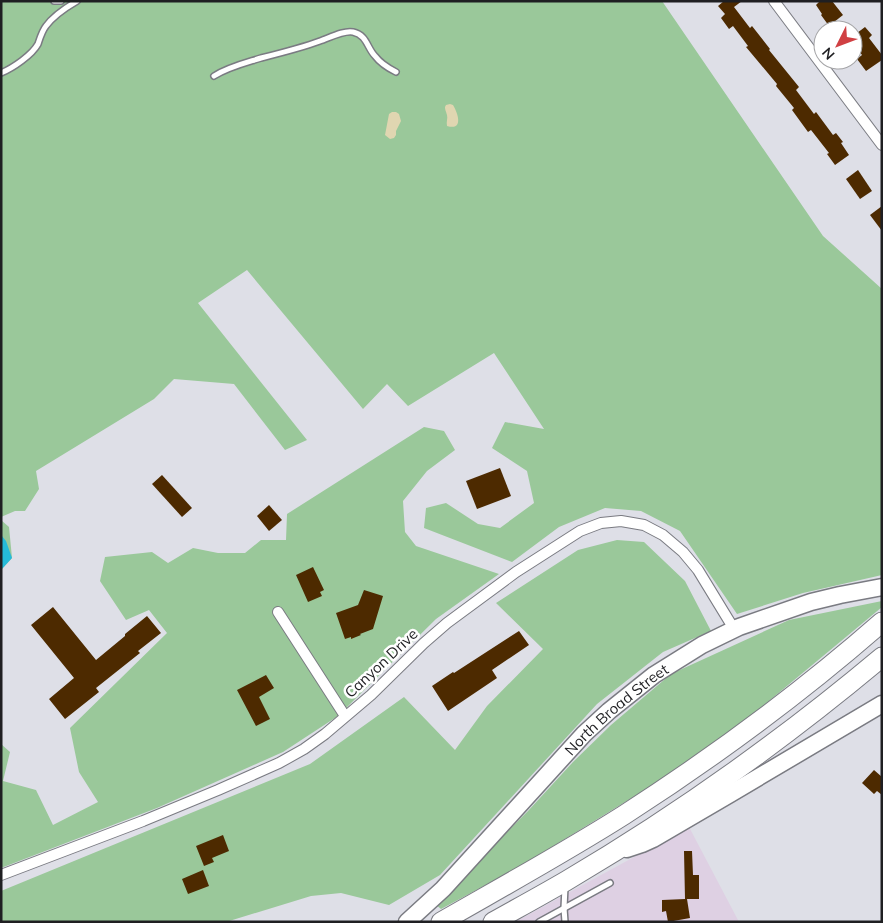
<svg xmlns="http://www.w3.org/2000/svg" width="883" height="923" font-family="Mulish,sans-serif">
  <rect width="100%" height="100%" fill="#dedfe7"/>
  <polygon fill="#ded0e3" points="689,827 739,922 515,922"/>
  <g fill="#9ac89a">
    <polygon points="1,1 662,1 823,236 882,289 882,575 803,593 737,614 680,531 641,511 605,508 559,527 512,562 424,528 426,508 446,503 478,524 500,528 534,503 527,471 492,448 505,422 544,429 494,353 408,406 387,384 363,409 247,270 198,303 307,440 285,450 234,384 174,379 154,399 36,471 39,489 25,511 15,511 1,517"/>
    <polygon points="424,427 444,431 455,450 427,471 403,501 405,532 416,546 499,574 436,619 338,716 283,752 157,808 1,868 1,744 10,752 3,781 36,790 53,825 98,802 79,772 70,728 167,633 149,610 126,620 100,581 105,557 152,552 168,563 193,548 218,553 245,553 261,540 286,540 287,514"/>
    <polygon points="1,520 9,527 12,558 1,570"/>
    <polygon points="617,540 644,542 685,581 711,631 663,652 597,704 440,875 389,905 341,893 311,896 226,922 1,922 1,891 310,764 404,697 455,750 487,706 543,649 496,603 578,550"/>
    <polygon points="882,601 882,607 746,720 656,783 521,866 441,909 435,904 528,811 573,762 611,725 671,674 789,620"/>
  </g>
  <g fill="#e0d6b1">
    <path d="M450 104 453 105C458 113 464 131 447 126 446 122 448 118 447 115 446 111 445 110 445 107L446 105Z"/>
    <polygon points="392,112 396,112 399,114 401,121 396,131 396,135 394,138 390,139 385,135 389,114"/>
  </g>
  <polygon fill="#25bbd9" points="1,535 6,541 12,558 1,570"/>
  <g fill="#4d2a00">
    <polygon points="724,1 742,1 734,7 750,28 752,26 770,49 769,50 799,87 796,90 814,114 816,112 833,135 836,133 843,142 841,143 849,155 835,165 827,154 829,153 811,130 808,132 792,110 794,108 776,86 777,84 746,47 748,46 733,26 729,29 721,18 725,14 718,6"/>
    <polygon points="820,1 832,1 843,15 829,26 821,15 822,14 816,5"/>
    <polygon points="865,27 872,35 869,38 882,55 882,60 866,71 857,59 862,55 853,43 853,36"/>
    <polygon points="858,170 872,191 860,199 846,179"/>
    <polygon points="882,206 882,231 870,215"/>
    <polygon points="500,468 511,496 477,509 466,481"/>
    <polygon points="162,475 192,508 182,517 152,484"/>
    <polygon points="269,505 282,520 269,531 257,516"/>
    <polygon points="313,567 324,590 320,592 322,596 308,602 296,575"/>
    <polygon points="364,590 383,596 373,629 360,634 361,635 351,639 351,637 345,639 336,613 358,605"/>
    <polygon points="53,607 96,660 125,636 125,634 147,616 161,633 138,651 140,653 96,688 99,692 65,719 49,699 74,678 31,625"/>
    <polygon points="519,631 529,645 492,670 497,678 448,711 432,686 453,672 454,673"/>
    <polygon points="266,675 274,688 259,697 270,719 256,726 237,690"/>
    <polygon points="874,770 882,777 882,795 877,791 874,794 862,783"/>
    <polygon points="223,835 229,851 212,858 214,862 204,866 196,846"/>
    <polygon points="684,851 692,851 693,875 699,875 699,899 687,899 690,918 668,922 666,911 662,912 662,900 685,899"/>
    <polygon points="203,870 209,886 188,894 182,879"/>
  </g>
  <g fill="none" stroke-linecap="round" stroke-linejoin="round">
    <g stroke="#7a7b82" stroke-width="8">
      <g id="lane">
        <polyline points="54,1 61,1"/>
        <path d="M1 73C13 68 32 55 38 44 40 38 42 31 46 26 54 15 65 8 77 1"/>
        <path d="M214 76C228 67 245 63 261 58 281 53 301 48 320 41 329 38 344 30 353 32 367 35 367 48 375 56 381 64 388 68 396 72"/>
        <polyline points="539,922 610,883"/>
        <polyline points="565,922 564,908 565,887"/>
      </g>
    </g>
    <g stroke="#7a7b82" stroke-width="12">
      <g id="street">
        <polyline points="774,1 882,145"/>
        <polyline points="278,612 345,716"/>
        <polyline points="1,875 143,821 218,790 279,763 304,749 325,734 371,695 424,643 447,623 516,572 580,531 601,523 621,521 644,525 663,535 683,552 698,570 734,629"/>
      </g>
    </g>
    <g stroke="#7a7b82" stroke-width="19">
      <g id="primary">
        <polyline points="627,849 642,844 653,839 730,794 882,704"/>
        <path id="s1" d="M407 922 443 889 463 867 584 734 609 711 654 675 702 645 739 627 811 602 840 595 882 587"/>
      </g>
    </g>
    <g stroke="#7a7b82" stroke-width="21">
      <g id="highway">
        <path d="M441 922C502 887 564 853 624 815 714 757 801 693 882 622"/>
        <path d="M493 922C518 908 542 895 566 881 678 815 783 740 882 657"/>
      </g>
    </g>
    <use href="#lane" stroke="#fff" stroke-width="5"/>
    <use href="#street" stroke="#fff" stroke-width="10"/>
    <use href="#primary" stroke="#fff" stroke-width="16"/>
    <use href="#highway" stroke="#fff" stroke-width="19"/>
  </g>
  <g text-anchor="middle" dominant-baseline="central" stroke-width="5" stroke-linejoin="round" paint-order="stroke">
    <g font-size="15" fill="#1f1f22" stroke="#fff">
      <text transform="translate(381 663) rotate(-43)">Canyon Drive</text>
      <text stroke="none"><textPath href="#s1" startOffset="299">North Broad Street</textPath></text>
    </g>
  </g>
  <rect width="883" height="923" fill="none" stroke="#1f1f22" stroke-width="5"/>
  <g transform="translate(838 45) rotate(228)"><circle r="24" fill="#ffffff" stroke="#a5a5a7"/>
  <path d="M0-4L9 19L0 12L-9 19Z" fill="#d04043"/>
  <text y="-8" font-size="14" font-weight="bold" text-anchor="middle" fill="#1f1f22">N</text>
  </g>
</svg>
